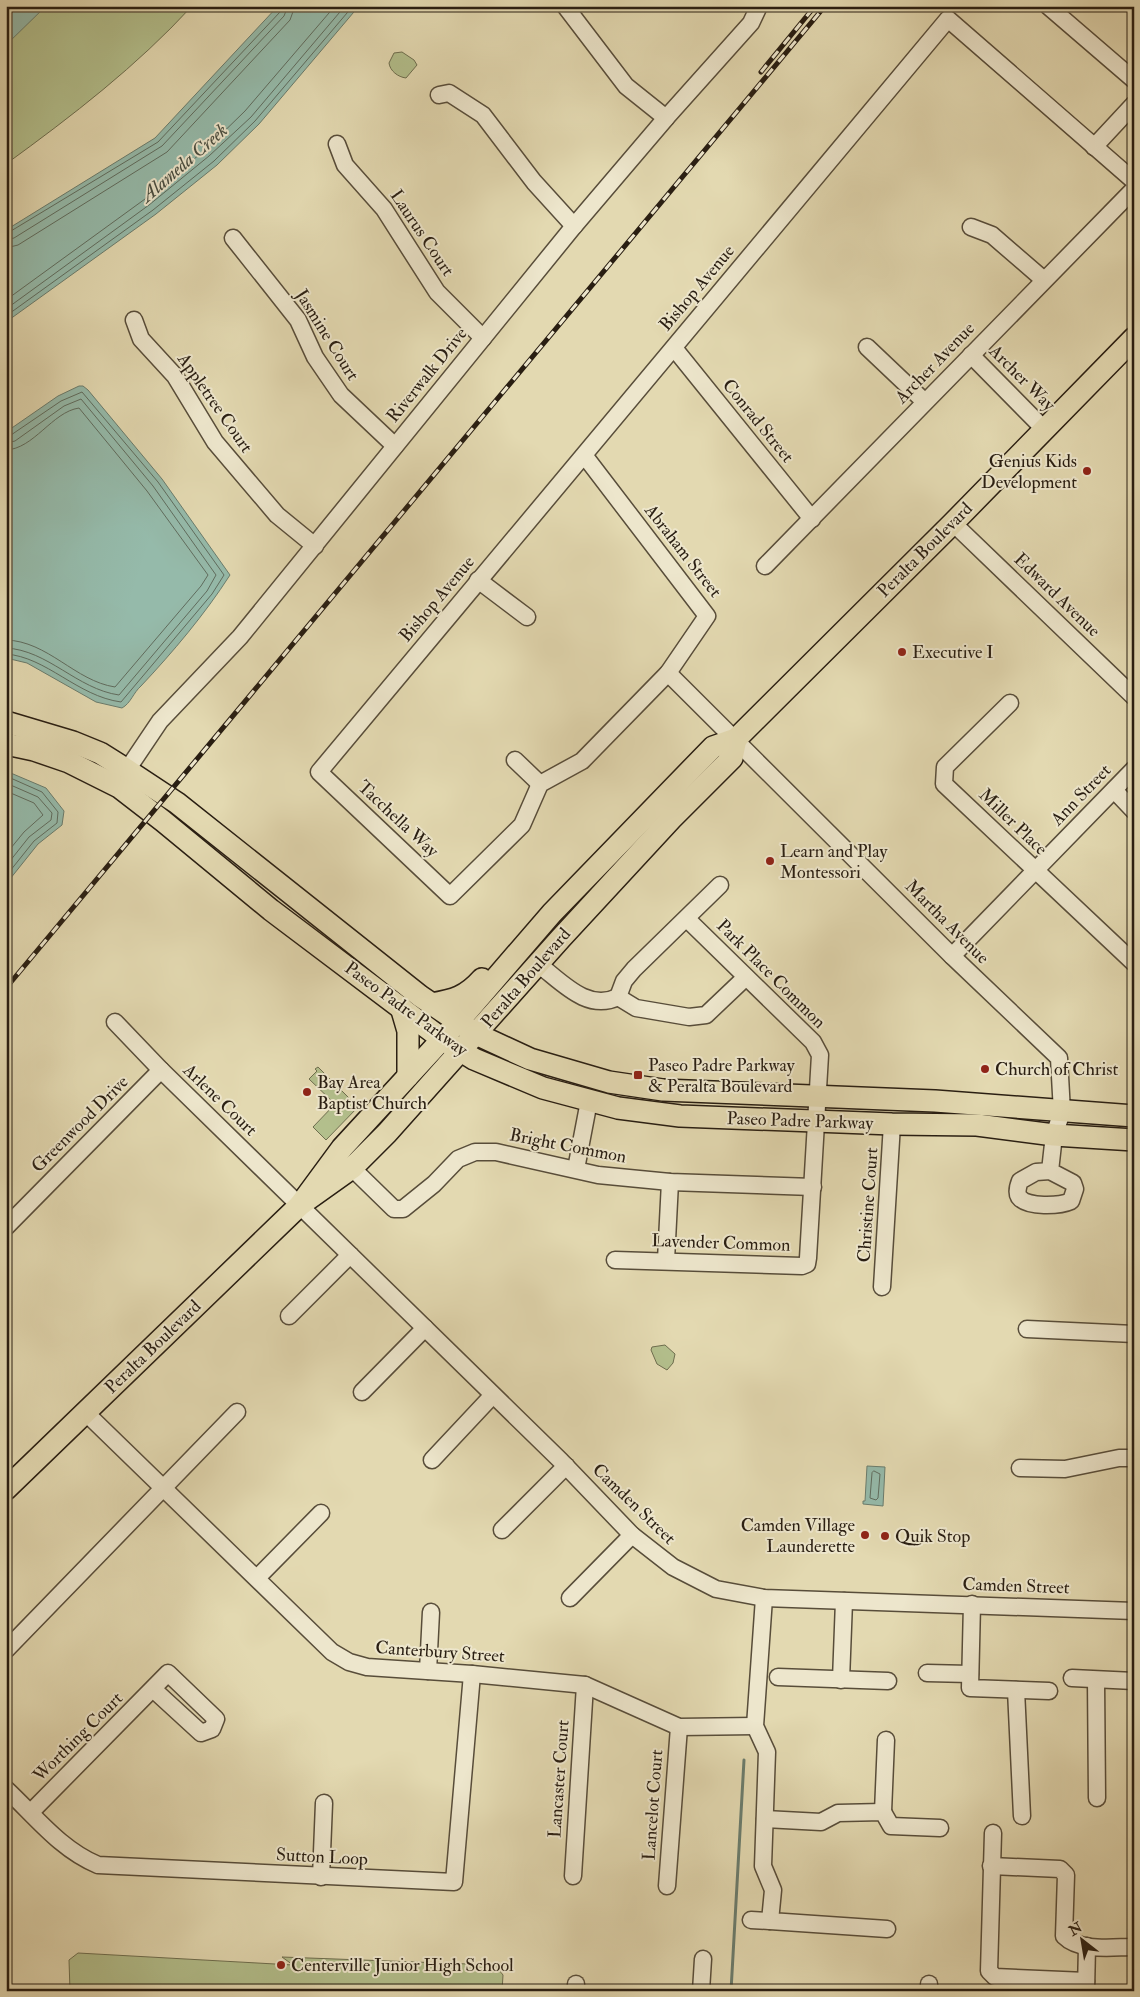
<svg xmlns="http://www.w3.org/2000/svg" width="1140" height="1997" font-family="'IM FELL Double Pica',serif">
  <rect width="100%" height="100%" fill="#e3d9b1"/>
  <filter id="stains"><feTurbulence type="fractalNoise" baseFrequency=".004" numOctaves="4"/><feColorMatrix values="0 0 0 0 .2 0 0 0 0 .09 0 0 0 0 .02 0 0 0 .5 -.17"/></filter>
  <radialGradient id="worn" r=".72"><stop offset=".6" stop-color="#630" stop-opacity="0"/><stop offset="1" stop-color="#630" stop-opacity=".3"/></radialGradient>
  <g fill="#b3bf8c" stroke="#6e6e4f">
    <path d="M6 6H192C137 66 72 116 6 164Z"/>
    <path d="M402 52 414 60 417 65 406 78C398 77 390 71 389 63L394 53Z"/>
    <polygon points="318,1067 358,1107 326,1140 313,1127 335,1104 309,1079 317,1071 315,1069"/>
    <polygon points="665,1345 675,1354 673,1363 667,1370 657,1364 651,1350 652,1347"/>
    <polygon points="78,1953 293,1965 282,1957 495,1965 503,1975 502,1991 70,1991 69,1960"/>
  </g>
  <g fill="#95baaa" stroke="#6a7c6d">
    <polygon points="6,6 46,6 6,45"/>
    <polygon points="278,6 359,6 259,124 217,165 156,214 6,322 6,230 155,138"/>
    <path d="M79 386H83L88 390 162 479 230 575C205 614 173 652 141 686 133 693 131 703 122 708L96 702 27 663 6 658V432L58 396Z"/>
    <polygon points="6,771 46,788 64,811 62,825 38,844 6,884"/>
    <polygon points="867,1466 885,1467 883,1506 863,1504 863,1501 865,1501"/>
  </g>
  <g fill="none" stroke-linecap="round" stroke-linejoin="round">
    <g stroke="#5f6c5e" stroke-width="1">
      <polyline points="6,234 158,142 280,12 281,6"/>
      <polyline points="6,240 14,238 162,146 284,16 288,6"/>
      <polyline points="6,248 18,245 167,152 290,20 295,6"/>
      <polyline points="6,300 145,199 205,150 245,111 335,6"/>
      <polyline points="6,309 149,205 209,156 251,117 345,6"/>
      <polyline points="6,316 153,210 214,161 255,121 353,6"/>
      <path d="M6 437 11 435 61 401 82 392 158 482 224 575 212 594 121 702C77 696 47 657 6 654"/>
      <path d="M6 443 15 441 64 406 81 399 153 486 216 575 207 591 119 695C77 689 48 650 6 648"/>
      <path d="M6 450C34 449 52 412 79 408L147 491 208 575 201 586 115 687C75 681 48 641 6 640"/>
      <polyline points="6,776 42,792 58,812 57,823 34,841 6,876"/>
      <polyline points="6,783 38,797 52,813 51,820 29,837 6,866"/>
      <polyline points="6,791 34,803 43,815 24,832 6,854"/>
      <polygon points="874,1471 880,1474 878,1498 876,1500 870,1498 872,1473"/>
    </g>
    <polyline stroke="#6a7c6d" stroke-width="3" points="731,1991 744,1760"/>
    <g stroke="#584d3a" stroke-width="19">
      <g id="minor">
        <polyline points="565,6 626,86 666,118"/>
        <polyline points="1048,6 1134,80"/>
        <polyline points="439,95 449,93 483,115 534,182 574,226"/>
        <polyline points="337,144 345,165 384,209 437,292 483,338"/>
        <polyline points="1094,147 1134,104"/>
        <polyline points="971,227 992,235 1044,280"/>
        <polyline points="233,238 298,320 315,357 341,395 395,446"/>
        <polyline points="134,320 141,339 175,376 215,442 277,515 315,546"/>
        <polyline points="867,347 925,402"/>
        <polyline points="674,348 812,519"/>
        <polyline points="971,355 1044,429"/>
        <polyline points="584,455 707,616 668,673 582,761 540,784 522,825 450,896 319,772 948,19 1134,181"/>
        <polyline points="953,523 1134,697"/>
        <polyline points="765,566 1134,189"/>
        <polyline points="478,580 527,617"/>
        <path d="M668 673 952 956 1059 1058 1062 1112 1054 1135 1050 1171 1036 1172 1020 1181C1018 1186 1016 1192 1019 1197 1027 1208 1060 1206 1071 1201L1075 1189 1073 1183 1050 1171"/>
        <polyline points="1010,703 945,767 944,784 1134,963"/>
        <polyline points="515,760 540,784"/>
        <polyline points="127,770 160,721 240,637 574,226 666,118 751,23 759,6"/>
        <polyline points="1114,790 1134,811"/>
        <polyline points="952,956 1134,769"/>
        <path d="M538 964C562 982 587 1012 618 997"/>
        <polyline points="618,997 624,981 634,969 720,885"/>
        <polyline points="618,997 636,1008 689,1017 706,1015 746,977"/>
        <polyline points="115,1022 161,1070 561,1461 632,1535 673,1567 716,1589 764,1598 1134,1611"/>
        <polyline points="352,1168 394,1209 403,1209 434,1184 458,1159 475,1152 496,1152 598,1175 670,1182 813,1187"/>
        <polyline points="576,1169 589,1101"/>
        <polyline points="6,1227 161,1070"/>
        <polyline points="615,1260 802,1266 807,1264 808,1258 820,1055 813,1042 687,919"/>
        <polyline points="666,1260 670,1182"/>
        <polyline points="882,1287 892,1124"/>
        <polyline points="289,1316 350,1255"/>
        <polyline points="1027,1329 1134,1334"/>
        <polyline points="362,1392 425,1328"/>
        <polyline points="85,1412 332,1652 349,1662 367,1667 472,1674 585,1685 679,1727 755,1726"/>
        <polyline points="432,1460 492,1396"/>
        <polyline points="1020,1468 1065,1469 1119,1458 1134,1458"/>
        <polyline points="502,1530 566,1466"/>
        <polyline points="257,1578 321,1513"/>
        <polyline points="570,1598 632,1535"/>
        <polyline points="764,1598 755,1726 767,1752 763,1866 773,1890 770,1921 887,1929"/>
        <polyline points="972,1604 970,1688 1049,1691"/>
        <polyline points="6,1650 237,1412"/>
        <polyline points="428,1671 431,1612"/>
        <polyline points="927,1673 970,1674"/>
        <polyline points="778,1677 888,1681"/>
        <polyline points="1072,1678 1134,1681"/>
        <polyline points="841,1680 844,1601"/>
        <polyline points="1096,1680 1097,1798"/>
        <polyline points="1016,1690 1022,1816"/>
        <path d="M6 1789C35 1816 61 1850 98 1865L454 1882 472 1674"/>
        <polyline points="31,1812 168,1673 216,1719 212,1729 201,1733 153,1689"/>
        <polyline points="883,1812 886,1740"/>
        <polyline points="765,1819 821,1822 838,1813 883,1812 891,1826 940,1828"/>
        <polyline points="993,1833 989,1971 995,1977 1086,1981"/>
        <path d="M991 1866 1060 1869 1066 1875 1064 1936C1080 1952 1112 1947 1134 1947"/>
        <polyline points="573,1876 585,1685"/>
        <polyline points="321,1877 324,1803"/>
        <polyline points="667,1886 679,1727"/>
        <polyline points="751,1920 770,1921"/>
        <polyline points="576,1991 576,1984"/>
        <polyline points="701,1991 703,1959"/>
        <polyline points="929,1991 929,1984"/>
        <polyline points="1086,1991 1087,1946"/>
      </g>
    </g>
    <g stroke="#291e12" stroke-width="24">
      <g id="major">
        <polyline points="6,722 73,742 100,753 127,770 177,803 420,996 476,1034 530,1059 609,1082 663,1090 935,1101 1134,1116"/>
        <polyline points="6,744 34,750 69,762 119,787 163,821 271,910 442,1039 474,1059 543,1088 618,1108 680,1116 892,1124 977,1125 1054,1135 1134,1140"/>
        <path d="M431 1004C454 1000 466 997 482 979"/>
        <polyline points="401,1007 408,1031 408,1076"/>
        <polyline points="300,1205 342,1148 458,1022 552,913 713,747 736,739 953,523 1134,338"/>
        <polyline points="6,1489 300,1205 352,1168 387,1133 561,938 671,819 732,758 736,739"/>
      </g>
    </g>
    <use href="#minor" stroke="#ede6cc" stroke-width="16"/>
    <use href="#major" stroke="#e3d9b1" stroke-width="21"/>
    <g stroke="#291e12" stroke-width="5">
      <g id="rail">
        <polyline points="761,72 815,6"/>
        <polyline points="6,988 825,6"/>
      </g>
    </g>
    <use href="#rail" stroke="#ede6cc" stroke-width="3" stroke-dasharray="9" stroke-linecap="butt"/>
  </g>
  <g fill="#8f2418" stroke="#ede6cc" stroke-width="2">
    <circle cx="1087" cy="471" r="5"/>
    <circle cx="902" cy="652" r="5"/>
    <circle cx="770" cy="861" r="5"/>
    <circle cx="985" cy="1069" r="5"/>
    <rect x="633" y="1070" width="10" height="10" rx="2.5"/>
    <circle cx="307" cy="1092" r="5"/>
    <circle cx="865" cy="1535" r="5"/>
    <circle cx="885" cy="1536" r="5"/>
    <circle cx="281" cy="1965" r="5"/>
  </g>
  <g text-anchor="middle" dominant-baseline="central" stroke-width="4" stroke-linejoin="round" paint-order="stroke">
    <g font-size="18" fill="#291e12" stroke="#ede6cc">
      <text transform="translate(422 233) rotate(56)">Laurus Court</text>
      <text transform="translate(697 288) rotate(-50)">Bishop Avenue</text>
      <text transform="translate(327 335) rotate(58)">Jasmine Court</text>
      <text transform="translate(935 363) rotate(-46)">Archer Avenue</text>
      <text transform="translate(427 375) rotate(-51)">Riverwalk Drive</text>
      <text transform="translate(1022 378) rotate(45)">Archer Way</text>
      <text transform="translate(215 403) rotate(55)">Appletree Court</text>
      <text transform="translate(758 421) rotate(51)">Conrad Street</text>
      <text transform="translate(925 550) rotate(-45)">Peralta Boulevard</text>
      <text transform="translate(683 551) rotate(52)">Abraham Street</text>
      <text transform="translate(1057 595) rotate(44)">Edward Avenue</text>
      <text transform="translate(437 599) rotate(-50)">Bishop Avenue</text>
      <text transform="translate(1081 795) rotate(-46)">Ann Street</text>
      <text transform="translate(398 819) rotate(43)">Tacchella Way</text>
      <text transform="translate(1013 822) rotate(44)">Miller Place</text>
      <text transform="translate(947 922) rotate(45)">Martha Avenue</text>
      <text transform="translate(771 974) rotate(45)">Park Place Common</text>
      <text transform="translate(526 978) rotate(-49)">Peralta Boulevard</text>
      <text transform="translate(406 1009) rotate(36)">Paseo Padre Parkway</text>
      <text transform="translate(220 1100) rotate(44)">Arlene Court</text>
      <text transform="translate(800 1121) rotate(2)">Paseo Padre Parkway</text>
      <text transform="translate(80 1124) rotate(-45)">Greenwood Drive</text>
      <text transform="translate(568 1146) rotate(11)">Bright Common</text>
      <text transform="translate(868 1205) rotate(-86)">Christine Court</text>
      <text transform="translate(721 1243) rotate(2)">Lavender Common</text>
      <text transform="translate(153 1347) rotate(-44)">Peralta Boulevard</text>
      <text transform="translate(634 1504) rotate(44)">Camden Street</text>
      <text transform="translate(1016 1586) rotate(2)">Camden Street</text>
      <text transform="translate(440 1652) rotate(4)">Canterbury Street</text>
      <text transform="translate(78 1737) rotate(-45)">Worthing Court</text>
      <text transform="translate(559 1779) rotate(-86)">Lancaster Court</text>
      <text transform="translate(653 1805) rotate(-86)">Lancelot Court</text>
      <text transform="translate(322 1857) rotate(3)">Sutton Loop</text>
    </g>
    <g font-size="18" fill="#291e12" stroke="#ede6cc" text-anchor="start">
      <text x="1077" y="461" text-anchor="end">Genius Kids<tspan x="1077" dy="21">Development</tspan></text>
      <text x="912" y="652">Executive I</text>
      <text x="780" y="851">Learn and Play<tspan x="780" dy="21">Montessori</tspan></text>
      <text x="648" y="1065">Paseo Padre Parkway<tspan x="648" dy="21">&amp; Peralta Boulevard</tspan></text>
      <text x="995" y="1069">Church of Christ</text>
      <text x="317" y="1082">Bay Area<tspan x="317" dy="21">Baptist Church</tspan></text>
      <text x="855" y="1525" text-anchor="end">Camden Village<tspan x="855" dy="21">Launderette</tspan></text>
      <text x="895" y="1536">Quik Stop</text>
      <text x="291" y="1965">Centerville Junior High School</text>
    </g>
    <g font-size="19" font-style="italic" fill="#494d40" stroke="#ede6cc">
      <text transform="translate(184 163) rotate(-41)">Alameda Creek</text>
    </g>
  </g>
  <rect width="1140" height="1997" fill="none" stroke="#e3d9b1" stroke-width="25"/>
  <rect x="8" y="8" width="1125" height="1982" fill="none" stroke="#291e12" stroke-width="2.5"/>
  <rect x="12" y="12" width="1115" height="1972" fill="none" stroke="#291e12"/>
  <g transform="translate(1082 1940) rotate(329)" stroke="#ede6cc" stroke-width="4" paint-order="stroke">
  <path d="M0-4L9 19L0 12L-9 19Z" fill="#291e12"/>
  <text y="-8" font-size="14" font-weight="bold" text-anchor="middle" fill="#291e12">N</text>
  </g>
  <rect width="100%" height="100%" filter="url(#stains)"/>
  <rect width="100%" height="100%" fill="url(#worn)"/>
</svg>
